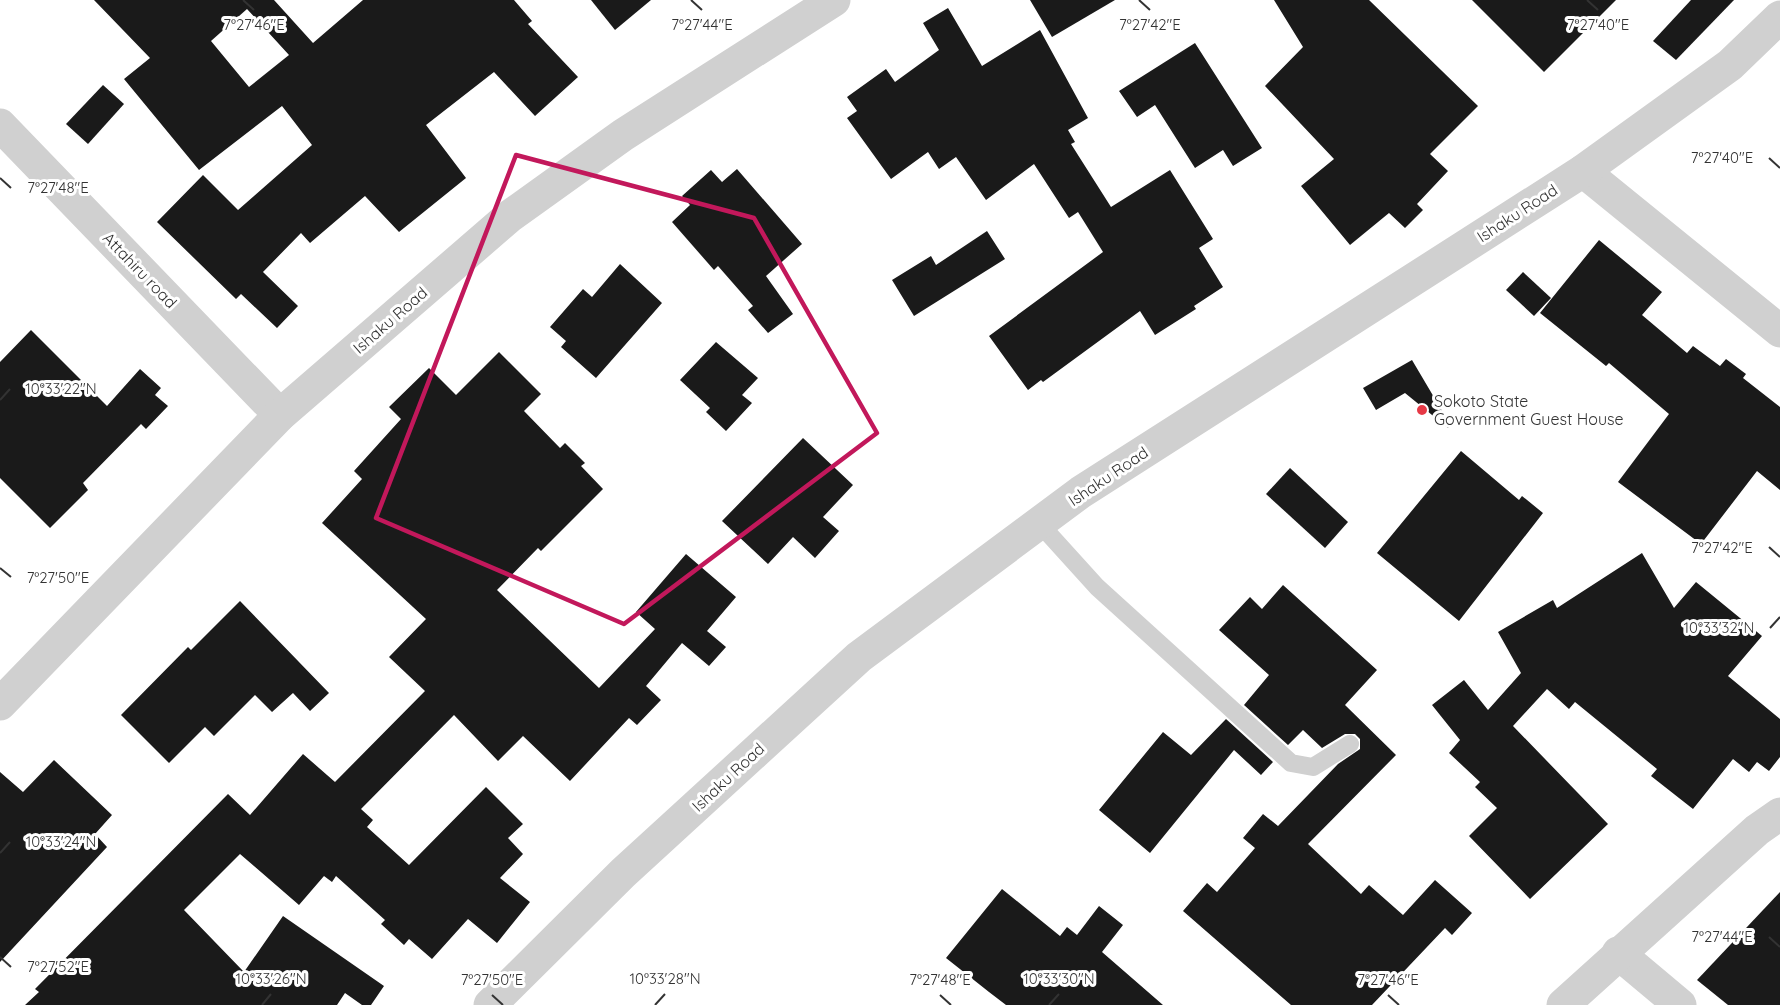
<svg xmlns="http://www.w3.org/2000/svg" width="1780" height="1005" font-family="Quicksand,sans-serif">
  <rect width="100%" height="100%" fill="#fff"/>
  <g fill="#1a1a1a" fill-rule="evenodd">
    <path d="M94 0H274L313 43 363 0H514L532 21 528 24 578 77 535 116 494 72 426 125 466 178 399 232 365 196 310 243 301 233 263 272 298 306 277 328 241 294 236 299 157 222 203 175 238 210 312 145 282 106 199 170 124 79 150 58ZM247 9 289 55 249 87 211 41Z"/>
    <polygon points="591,0 651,0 615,30"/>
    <polygon points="1030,0 1115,0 1052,37"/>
    <polygon points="1274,0 1369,0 1478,106 1430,154 1448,171 1417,204 1423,210 1405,228 1389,213 1350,245 1301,186 1334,159 1265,86 1303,47"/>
    <polygon points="1472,0 1616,0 1544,72"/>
    <polygon points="1691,0 1734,0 1676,60 1653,41"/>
    <polygon points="948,8 982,66 1040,30 1088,118 1068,130 1075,142 1071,144 1111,207 1170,170 1213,239 1199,248 1223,287 1194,306 1196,309 1155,335 1140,311 1043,382 1041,380 1028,390 989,336 1103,252 1078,212 1069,218 1034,164 986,200 956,157 939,169 928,152 891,179 847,118 857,111 847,97 886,69 895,82 939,50 923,23"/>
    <polygon points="1195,43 1262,148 1233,166 1223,150 1195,168 1155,105 1137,117 1119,91"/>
    <polygon points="103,85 124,104 88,144 66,124"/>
    <polygon points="737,169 802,244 766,276 793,314 768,333 748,310 753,306 718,266 714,270 672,222 690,205 682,196 711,170 722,182"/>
    <polygon points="987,231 1005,259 914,316 892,280 931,256 936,265"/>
    <polygon points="1599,240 1662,292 1642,315 1687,353 1693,346 1720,366 1726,359 1746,374 1743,378 1780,407 1780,490 1757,471 1701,544 1618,482 1669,414 1609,363 1606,366 1540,313"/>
    <polygon points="620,264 662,303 596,378 561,347 566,341 550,327 583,289 592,297"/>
    <polygon points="1523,272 1551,298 1534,316 1506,290"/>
    <polygon points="31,330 107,406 140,369 161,388 155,395 168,406 146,429 141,424 83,483 88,490 50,528 0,478 0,362"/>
    <polygon points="716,342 758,378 742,395 752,403 726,431 706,412 710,408 680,380"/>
    <polygon points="499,352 541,394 524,411 560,448 565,443 585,463 581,466 603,489 541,551 538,548 497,590 599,688 655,629 636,612 686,554 736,597 707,631 726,647 709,666 682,643 646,686 661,700 637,725 629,718 570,781 523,736 498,761 454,715 361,809 373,820 367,827 409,865 486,787 523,824 508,838 523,854 500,878 530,902 497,943 468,919 432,959 409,939 404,945 381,924 385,920 336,876 332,882 324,876 299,905 240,854 184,910 244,972 283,916 384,986 371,1005 362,1005 345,993 337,1005 25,1005 39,992 35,989 228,794 250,815 303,754 335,782 425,691 389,657 426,619 322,523 362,479 354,471 401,419 389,407 429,368 456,395"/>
    <polygon points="1412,360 1451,426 1448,428 1405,393 1376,410 1363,388"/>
    <polygon points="803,438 853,485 823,517 839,531 815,558 793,537 768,564 722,521"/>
    <polygon points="1461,451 1519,500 1522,496 1543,513 1459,621 1377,553"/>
    <polygon points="1290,468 1348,522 1325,548 1266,494"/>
    <polygon points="1642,553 1674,608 1696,582 1762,636 1728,676 1780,719 1780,757 1769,771 1757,762 1749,772 1733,759 1693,809 1651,776 1657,769 1575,702 1569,709 1547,689 1513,726 1608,824 1530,899 1469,836 1497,808 1475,787 1480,782 1449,753 1460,740 1432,705 1464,680 1488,710 1521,673 1498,632 1553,600 1557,608"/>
    <polygon points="1283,585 1377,670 1345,705 1396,755 1308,844 1361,894 1369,885 1403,915 1435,880 1472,913 1452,935 1445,928 1372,1005 1291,1005 1183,911 1207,883 1217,892 1255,848 1243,838 1263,814 1278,826 1338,764 1360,749 1360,739 1355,734 1345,734 1322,748 1303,730 1288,745 1244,705 1269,675 1219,630 1250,597 1262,609"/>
    <polygon points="240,601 329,693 310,711 293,693 272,712 255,695 214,736 205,727 169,763 121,715 188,647 191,650"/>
    <polygon points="1226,719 1273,762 1261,775 1234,750 1150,853 1099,810 1163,732 1191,755"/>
    <polygon points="54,760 112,815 95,834 107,847 0,962 0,772 23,792"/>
    <polygon points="1002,889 1060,936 1067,927 1077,935 1099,906 1123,925 1102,952 1163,1005 1006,1005 989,992 946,958"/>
    <polygon points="1780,892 1780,1005 1728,1005 1697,980"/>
  </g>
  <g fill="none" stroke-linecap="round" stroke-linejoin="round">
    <polyline stroke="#d0d0d0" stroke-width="18" points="1039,523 1097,587 1291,763 1313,767 1350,744"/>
    <g stroke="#d0d0d0" stroke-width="33">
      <polyline points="0,125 280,415"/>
      <polyline points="1583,171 1780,331"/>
      <polyline points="0,704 280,415 510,216 623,135 834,0"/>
      <polyline points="1618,953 1680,1005"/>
      <polyline points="1563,1005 1757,830 1780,814"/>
    </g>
    <polyline stroke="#d0d0d0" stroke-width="33" points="490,1005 623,873 859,657 1081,492 1583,171 1730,65 1780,17"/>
  </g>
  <path fill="none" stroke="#c2185b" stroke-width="4.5" stroke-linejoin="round" d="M516 155 754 218 877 433 624 624 376 518Z"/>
  <path fill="none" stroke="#333" stroke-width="2" d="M243 0 254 10M691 0 702 10M1139 0 1150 10M1587 0 1598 10M1769 158 1780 168M0 178 11 188M0 400 10 389M1769 547 1780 557M0 568 11 577M1770 628 1780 617M0 853 10 842M1769 937 1780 947M0 957 11 967M492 995 503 1005M940 995 951 1005M1388 995 1399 1005M262 1005 271 994M655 1005 665 994M1049 1005 1059 994"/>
  <circle fill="#e63946" stroke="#fff" stroke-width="2" cx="1422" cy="410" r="6"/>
  <g text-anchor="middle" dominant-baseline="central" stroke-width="6" stroke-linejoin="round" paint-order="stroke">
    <g font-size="16" fill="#333" stroke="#fff">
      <text transform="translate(1517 213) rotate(-33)">Ishaku Road</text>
      <text transform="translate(140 270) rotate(46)">Attahiru road</text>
      <text transform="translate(390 320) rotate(-41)">Ishaku Road</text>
      <text transform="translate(1108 476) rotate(-34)">Ishaku Road</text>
      <text transform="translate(728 777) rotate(-43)">Ishaku Road</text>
    </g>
    <g font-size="16" fill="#333" stroke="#fff" text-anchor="start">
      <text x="1434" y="401">Sokoto State<tspan x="1434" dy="18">Government Guest House</tspan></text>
    </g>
  </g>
  <g font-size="15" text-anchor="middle" fill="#333" stroke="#fff" stroke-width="6" stroke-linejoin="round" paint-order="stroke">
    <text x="254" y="30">7°27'46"E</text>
    <text x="702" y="30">7°27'44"E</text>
    <text x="1150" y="30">7°27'42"E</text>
    <text x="1598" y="30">7°27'40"E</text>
    <text x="1722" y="163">7°27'40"E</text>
    <text x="58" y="193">7°27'48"E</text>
    <text x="61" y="394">10°33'22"N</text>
    <text x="1722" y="553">7°27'42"E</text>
    <text x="58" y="583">7°27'50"E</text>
    <text x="1719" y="633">10°33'32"N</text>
    <text x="61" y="847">10°33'24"N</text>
    <text x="1722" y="942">7°27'44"E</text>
    <text x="58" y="972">7°27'52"E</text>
    <text x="271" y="984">10°33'26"N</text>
    <text x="665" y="984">10°33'28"N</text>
    <text x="1059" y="984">10°33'30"N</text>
    <text x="492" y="985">7°27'50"E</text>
    <text x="940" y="985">7°27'48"E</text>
    <text x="1388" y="985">7°27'46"E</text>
  </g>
</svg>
